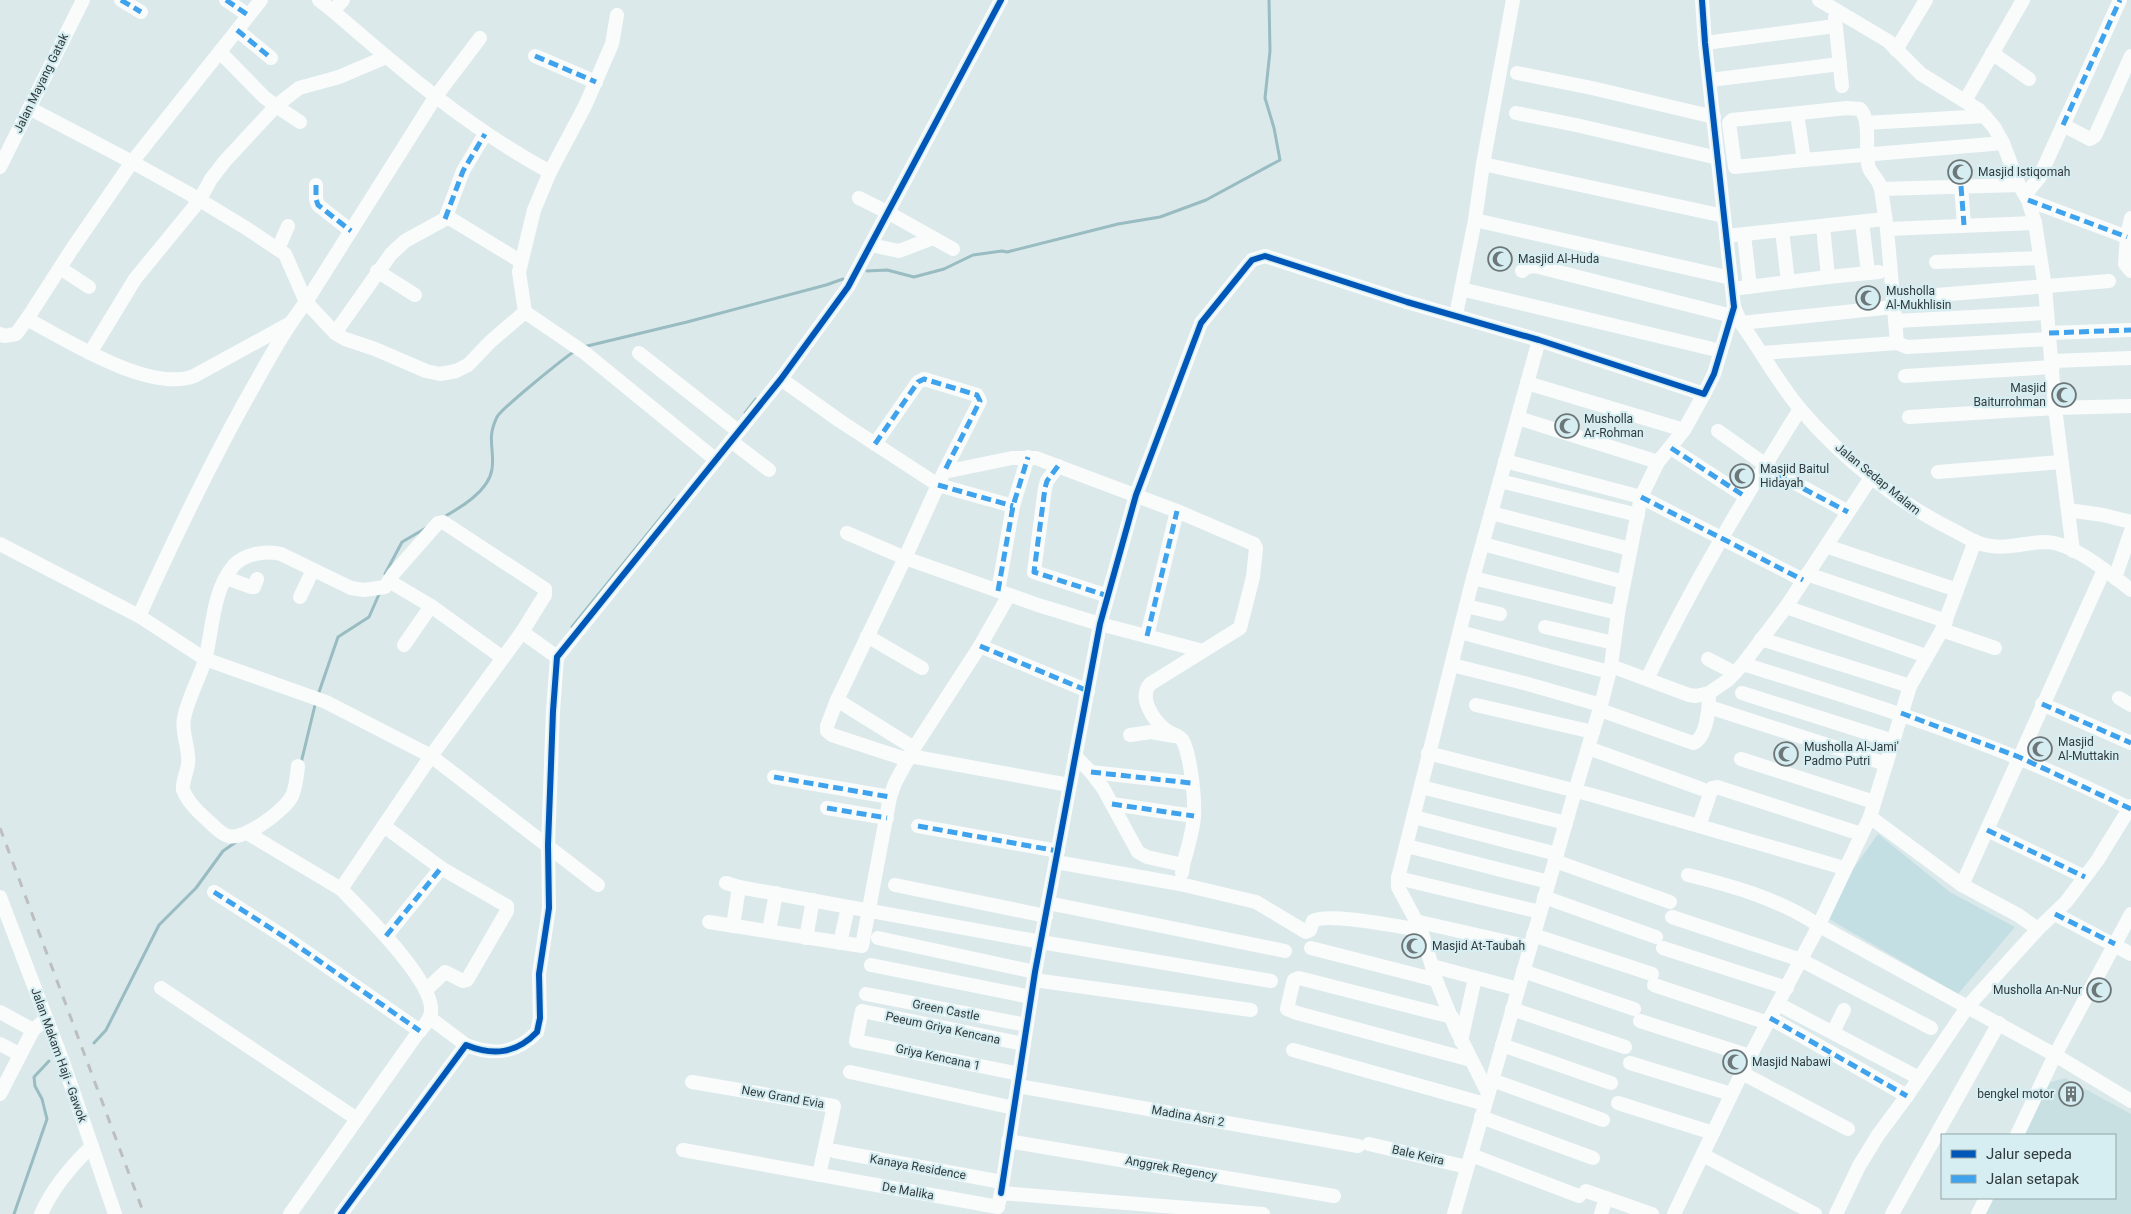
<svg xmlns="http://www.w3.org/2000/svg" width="2131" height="1214" font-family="Roboto,sans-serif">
  <rect width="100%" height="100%" fill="#dce9eb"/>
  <polygon fill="#c9e0e3" points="2065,1078 2131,1114 2131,1214 1984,1214 1992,1198 2115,1198 2115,1135 2022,1135 2048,1083"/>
  <polygon fill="#c4dfe3" points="1878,834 1950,892 2015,927 1958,994 1829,919 1849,875"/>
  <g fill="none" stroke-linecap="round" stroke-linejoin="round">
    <g stroke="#98bcc1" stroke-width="3">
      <polyline points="867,271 887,270 914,277 944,269 973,255 1002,251 1007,252 1118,224 1160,217 1206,200 1280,160 1274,128 1265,98 1270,51 1269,0"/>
      <polyline points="583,347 687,322 826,285 843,279"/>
      <polyline points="745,413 756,399"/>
      <path d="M442 518C460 508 489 491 492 469 495 449 486 439 497 417 501 409 565 357 575 351"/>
      <polyline points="385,574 402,542 426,528"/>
      <polyline points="572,627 675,500"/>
      <polyline points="318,695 338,637 369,617 380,592"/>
      <polyline points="301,763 316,701"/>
      <polyline points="94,1043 106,1030 159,925 196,888 223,851 236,842"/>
      <polyline points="14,1214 47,1119 42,1099 35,1086 34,1077 49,1061"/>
    </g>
    <g stroke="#fafcfc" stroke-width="14">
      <polyline points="121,0 141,12"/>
      <polyline points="226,0 248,15"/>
      <polyline points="261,0 132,162 188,193 246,228 285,254 306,302 436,96 480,38"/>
      <polyline points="319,0 333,11 343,0"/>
      <polyline points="1819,0 1888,41 1921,74 1979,110 1994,127 2003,143 2019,185 2028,200 2035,223 2045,287 2055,408 2073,551"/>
      <path d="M333 11C401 70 470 129 550 172"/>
      <polyline points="617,15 612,44 585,106 550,172 534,210 519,272 525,312 585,353 716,460"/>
      <polyline points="1835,18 1842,86"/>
      <polyline points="237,30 271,58"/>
      <polyline points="1705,43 1835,26"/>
      <polyline points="1896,50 1926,0"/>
      <polyline points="220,52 264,97 276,106 299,88 339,77 386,57"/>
      <polyline points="1992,53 2029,79"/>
      <polyline points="535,56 596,82"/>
      <polyline points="1517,73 1592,88 1714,117"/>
      <polyline points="1710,80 1840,64"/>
      <polyline points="1965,101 2023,0"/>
      <path d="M29 108 132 162 72 249 27 319C66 340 150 393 194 376L289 324"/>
      <polyline points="1516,113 1576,125 1718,158"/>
      <polyline points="1797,114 1804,160 2003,143"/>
      <polyline points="1866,123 1985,116"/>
      <polyline points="2063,125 2090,139 2095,136 2131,56"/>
      <path d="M1804 160 1735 167 1729 123 1732 120 1847 108 1860 109C1872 121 1864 152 1869 168 1872 176 1878 177 1881 189"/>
      <polyline points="1483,164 1724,216"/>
      <polyline points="0,167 83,0"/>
      <polyline points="316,185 316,199 318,205 351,231"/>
      <polyline points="1961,186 1964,225"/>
      <polyline points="2025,195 2039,178 2120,0"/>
      <polyline points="859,198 889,213 953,249"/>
      <polyline points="2028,200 2127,237"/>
      <polyline points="2131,218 2127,237 2125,264 2131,271"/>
      <polyline points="445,219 463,171 485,134"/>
      <polyline points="1475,220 1731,278"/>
      <polyline points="1862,222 1868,272"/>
      <polyline points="2035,223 1887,229 1897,343 1907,347 2049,339"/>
      <polyline points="1823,226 1828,277 1879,272"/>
      <polyline points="1887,229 1881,189 2019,185"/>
      <polyline points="1782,230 1788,282"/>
      <polyline points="1744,235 1750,287"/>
      <polyline points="1726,236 1885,219"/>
      <polyline points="871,245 899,251 933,238"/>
      <polyline points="278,249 288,226"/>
      <polyline points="1936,262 2040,258"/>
      <polyline points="60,268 89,287"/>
      <polyline points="377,271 415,295"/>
      <polyline points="1522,271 1527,267 1535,266 1732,316"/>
      <polyline points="1461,289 1721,351"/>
      <polyline points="1732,289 1828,277"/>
      <polyline points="1937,295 2109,281"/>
      <path d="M1734 307 1741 323C1761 351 1779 384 1801 410 1843 459 1898 503 1955 531 1965 536 1975 543 1986 545 2005 550 2027 542 2046 542 2074 543 2110 574 2131 590"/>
      <polyline points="1456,315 1475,220 1483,164 1513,0"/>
      <polyline points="1895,321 2047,313"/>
      <polyline points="1741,323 1893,307"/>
      <polyline points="335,333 391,254 405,241 445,219 451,219 520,261"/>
      <polyline points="2049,333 2131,330"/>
      <polyline points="0,334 4,336 16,334 27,319"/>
      <polyline points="90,353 135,279 199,201 211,179 225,161 276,106 300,122"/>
      <polyline points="639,353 738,431"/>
      <polyline points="1762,353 1897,343"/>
      <polyline points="2052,361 2131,358"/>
      <polyline points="1905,376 2053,367"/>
      <path d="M781 379 840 421 938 485 944 472 1012 458H1036L1177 511 1254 544 1256 548 1253 577 1240 628 1150 684C1138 698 1154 721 1166 730 1172 735 1181 735 1184 743 1191 761 1195 797 1194 816 1193 832 1187 850 1183 865"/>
      <polyline points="1527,383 1684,430"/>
      <polyline points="1909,417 2055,408 2131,406"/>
      <polyline points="1518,418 1658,462"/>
      <polyline points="1718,431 1777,473 1848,512"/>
      <polyline points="731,441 769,470"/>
      <polyline points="875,444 918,382 924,379 977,395 980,401 944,472"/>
      <polyline points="1671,448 1746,497"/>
      <polyline points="1505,461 1641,497 1803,580"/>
      <polyline points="1058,466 1047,481 1045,488 1034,572 1108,596"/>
      <polyline points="1938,472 2061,462"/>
      <polyline points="1500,481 1638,515"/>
      <polyline points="1013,506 938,485 905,558 1038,605 1100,624 1203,651"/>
      <polyline points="2068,510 2103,515 2131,522"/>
      <polyline points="1491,513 1630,549"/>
      <polyline points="847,533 905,558 837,700 914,748 980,646 1009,595"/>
      <polyline points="0,544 139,616 205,659 326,702 431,756 522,632 557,657"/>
      <polyline points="1483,544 1624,582"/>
      <polyline points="1826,546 1957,590"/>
      <polyline points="1807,574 1946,621"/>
      <polyline points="226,578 251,587 254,587 257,579"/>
      <polyline points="1473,578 1618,613"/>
      <polyline points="2115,578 2131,531"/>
      <polyline points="389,581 431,606 503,658"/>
      <polyline points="998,591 1013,506 1028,457"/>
      <polyline points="300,597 313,570"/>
      <polyline points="1466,606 1500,614"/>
      <polyline points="1786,607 1926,656"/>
      <path d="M139 616C174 539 210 463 252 389 269 359 285 329 306 302L335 333 345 339 375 349 426 371 440 374 456 371 468 365 491 341 525 312"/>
      <polyline points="1545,627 1614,643"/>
      <polyline points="1942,630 1995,648"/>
      <polyline points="1460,632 1609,672"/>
      <polyline points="867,636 922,668"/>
      <polyline points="1147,636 1177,511"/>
      <polyline points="1761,639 1910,686"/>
      <polyline points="404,645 431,606"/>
      <polyline points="980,646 1088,691"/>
      <polyline points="1708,659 1735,673"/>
      <path d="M1743 664C1875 705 2007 746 2131 809"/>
      <polyline points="1452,665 1524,683 1601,705"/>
      <polyline points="1611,666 1689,695 1696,696 1709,693 1728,680 1743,664 1786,607 1872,476"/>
      <path d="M1647 679C1692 585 1745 497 1800 409"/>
      <polyline points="1742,693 1893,741"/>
      <polyline points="2119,698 2131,705"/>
      <polyline points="837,700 827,726 827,731 832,735 908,760"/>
      <polyline points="2042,704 2131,743"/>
      <polyline points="1476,705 1593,732"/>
      <polyline points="1709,707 1886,764"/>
      <path d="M1600 710 1693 743C1706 739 1709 710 1709 698"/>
      <polyline points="1130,735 1151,732 1174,736"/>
      <polyline points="1588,748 1702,789"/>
      <polyline points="1428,753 1592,795 1844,868"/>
      <polyline points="910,756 1069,785"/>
      <polyline points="1075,756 1091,772 1103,788 1138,852 1147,857 1183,865 1182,873"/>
      <polyline points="1741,759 1874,802"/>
      <path d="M298 766C297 776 296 787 292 796 285 810 244 841 228 836 220 834 211 823 204 817 196 810 187 800 183 790 182 781 187 773 188 764 190 748 181 734 184 718 188 698 199 679 205 660 213 629 212 591 234 565 245 554 266 550 281 554L351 588 364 590 385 587 394 573 438 523 443 522 545 589V595L522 632"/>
      <polyline points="1091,772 1191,783"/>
      <polyline points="774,777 890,797"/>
      <polyline points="1421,787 1566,823"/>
      <polyline points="1112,804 1194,816"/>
      <polyline points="827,808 887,818"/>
      <polyline points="1414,817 1557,854"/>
      <polyline points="1870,817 1962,885 2018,915 2038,929"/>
      <polyline points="384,826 441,868 507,906 507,911 467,980 463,981 445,972 426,990"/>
      <polyline points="918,826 1058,851"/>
      <polyline points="1699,826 1712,788 1717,787 1861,834"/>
      <polyline points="1987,830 2085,877"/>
      <polyline points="247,833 341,889"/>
      <polyline points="1407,846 1549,882"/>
      <polyline points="1555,861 1670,902"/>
      <path d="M1056 862 1180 884 1256 902 1306 932 1310 930 1313 921C1327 912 1400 927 1421 930"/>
      <path d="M1688 875C1733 886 1779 899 1818 925L2055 1055 2131 914"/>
      <polyline points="1398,878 1540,912"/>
      <polyline points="726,883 739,887 1041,942 1271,981"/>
      <polyline points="895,885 1046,916"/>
      <polyline points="1962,885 2104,570"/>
      <polyline points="214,892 289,940 420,1031"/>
      <polyline points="0,897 63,1062 115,1214"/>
      <polyline points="1544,897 1656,937"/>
      <polyline points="1048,903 1285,951"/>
      <polyline points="2055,914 2131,954"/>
      <polyline points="1672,917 1801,960 1931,1028"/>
      <polyline points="1415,921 1530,947"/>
      <polyline points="709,922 862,946 890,797 895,783 914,748"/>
      <polyline points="733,926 739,887"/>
      <polyline points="769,931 776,893"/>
      <polyline points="1533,935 1652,974"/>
      <polyline points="386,936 441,868"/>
      <polyline points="806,938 813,900"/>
      <polyline points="878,938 1035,972"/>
      <polyline points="840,943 848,907"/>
      <polyline points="1311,948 1436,980"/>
      <polyline points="1663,948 1787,988"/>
      <polyline points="871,965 1031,997"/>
      <polyline points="1432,966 1518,989"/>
      <polyline points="1523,971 1634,1009"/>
      <polyline points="1034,980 1251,1010"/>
      <polyline points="1654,985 1768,1023"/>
      <polyline points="161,988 357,1119"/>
      <polyline points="866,994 1027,1025"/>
      <polyline points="1778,1004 1919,1078"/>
      <polyline points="1512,1009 1625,1047"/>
      <polyline points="0,1012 33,1030"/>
      <polyline points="1452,1017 1299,978 1294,980 1293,983 1287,1009 1297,1013 1471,1060"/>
      <polyline points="430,1018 466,1045"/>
      <polyline points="1770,1018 1907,1096"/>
      <polyline points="1640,1021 1750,1056"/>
      <polyline points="1833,1032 1844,1010"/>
      <polyline points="1461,1041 1475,978"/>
      <polyline points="0,1044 19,1054"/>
      <polyline points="1502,1045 1611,1083"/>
      <polyline points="1293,1050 1485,1104"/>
      <polyline points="1630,1063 1731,1094"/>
      <polyline points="850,1072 1014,1108"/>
      <polyline points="1742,1073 1848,1129"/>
      <polyline points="1020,1074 856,1041 862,1011 1024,1044"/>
      <polyline points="1492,1080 1603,1120"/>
      <polyline points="692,1082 834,1106 819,1175"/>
      <polyline points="1018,1086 1358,1146"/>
      <polyline points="1488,1093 1455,1027 1436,980 1421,930 1398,887 1398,878 1473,578 1539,340"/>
      <polyline points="0,1094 33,1030 46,1019"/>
      <polyline points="1618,1103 1713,1133"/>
      <polyline points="1481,1117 1593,1158"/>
      <polyline points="2017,1135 2055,1055 2131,1101"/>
      <polyline points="1008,1141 1334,1196"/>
      <polyline points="1369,1144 1467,1167"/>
      <polyline points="683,1150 998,1207"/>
      <polyline points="834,1151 1002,1182"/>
      <polyline points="1471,1155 1579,1196"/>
      <polyline points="1703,1155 1815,1214"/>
      <polyline points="1586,1191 1652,1214"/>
      <polyline points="1001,1193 1035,972 1100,624 1136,495 1201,323 1247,266 1252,260 1265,256 1407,302 1539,340 1704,394 1714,374 1734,307 1705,43 1702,0"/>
      <polyline points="999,1202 1001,1193 1263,1214"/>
      <path d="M41 1214C53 1187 71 1166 92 1146"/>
      <path d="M290 1214 417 1034C423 1027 431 1020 431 1011 434 981 363 912 341 889L431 756 598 885"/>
      <path d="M341 1214 466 1045C493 1056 516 1054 537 1032L540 1018 539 974 549 908 548 845 553 711 557 657 781 379 848 287 1001 0"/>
      <polyline points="1454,1214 1575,791 1601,705 1611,666 1618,613 1641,497 1658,462 1684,430 1704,394"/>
      <polyline points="1601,1214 1606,1198"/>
      <polyline points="1674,1214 1750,1056 1815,933 1870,817 1910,686 1942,630 1975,541"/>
      <polyline points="1836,1214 1859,1166 1878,1135 1907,1096 1968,1006 2038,929 2066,902 2097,861 2131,806"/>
      <polyline points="1892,1214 1999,1023"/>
      <polyline points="1978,1214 1986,1198"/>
    </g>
    <polyline stroke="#bcbebf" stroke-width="3" stroke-dasharray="9 9" stroke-linecap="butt" points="0,828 144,1214"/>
    <g stroke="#3ea3ec" stroke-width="5" stroke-dasharray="10 5" stroke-linecap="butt">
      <polyline points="121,0 141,12"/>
      <polyline points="226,0 248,15"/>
      <polyline points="237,30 271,58"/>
      <polyline points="535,56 596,82"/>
      <polyline points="2063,125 2120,0"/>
      <polyline points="316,185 316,199 318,205 351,231"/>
      <polyline points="1961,186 1964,225"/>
      <polyline points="2028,200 2127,237"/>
      <polyline points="445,219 463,171 485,134"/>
      <polyline points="2049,333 2131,330"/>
      <polyline points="875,444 918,382 924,379 977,395 980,401 944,472"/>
      <polyline points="1671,448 1746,497"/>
      <polyline points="1765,465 1789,481 1848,512"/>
      <polyline points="1058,466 1047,481 1045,488 1034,572 1108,596"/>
      <polyline points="938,485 1013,506"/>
      <polyline points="1641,497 1803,580"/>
      <polyline points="998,591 1013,506 1028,457"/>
      <polyline points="1147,636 1177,511"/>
      <polyline points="980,646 1088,691"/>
      <polyline points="2042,704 2131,743"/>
      <polyline points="1901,713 2019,757 2131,809"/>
      <polyline points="1091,772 1191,783"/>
      <polyline points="774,777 890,797"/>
      <polyline points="1112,804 1194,816"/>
      <polyline points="827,808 887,818"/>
      <polyline points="918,826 1058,851"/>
      <polyline points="1987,830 2085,877"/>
      <polyline points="214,892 289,940 420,1031"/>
      <polyline points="2055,914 2115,944"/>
      <polyline points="386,936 441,868"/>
      <polyline points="1770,1018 1907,1096"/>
    </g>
    <g stroke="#d6eef1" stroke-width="9">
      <g id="cycleway">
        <polyline points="1001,1193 1035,972 1100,624 1136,495 1201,323 1247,266 1252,260 1265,256 1407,302 1539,340 1704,394 1714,374 1734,307 1705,43 1702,0"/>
        <path d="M341 1214 466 1045C493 1056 516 1054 537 1032L540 1018 539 974 549 908 548 845 553 711 557 657 781 379 848 287 1001 0"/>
      </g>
    </g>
    <use href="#cycleway" stroke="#0057b8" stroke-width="6"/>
  </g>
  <defs>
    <g id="mosque-ring" transform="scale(1.25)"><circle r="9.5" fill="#d6eef1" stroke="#6d7779" stroke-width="1.5"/><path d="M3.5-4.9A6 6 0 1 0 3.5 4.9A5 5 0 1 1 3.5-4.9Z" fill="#6d7779"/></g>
    <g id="building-ring" transform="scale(1.25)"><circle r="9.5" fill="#d6eef1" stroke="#6d7779" stroke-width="1.5"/><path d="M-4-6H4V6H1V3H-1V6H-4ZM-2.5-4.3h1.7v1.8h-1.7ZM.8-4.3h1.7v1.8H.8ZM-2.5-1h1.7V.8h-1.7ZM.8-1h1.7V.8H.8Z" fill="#6d7779"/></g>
  </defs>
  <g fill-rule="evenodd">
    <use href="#mosque-ring" x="1960" y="172"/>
    <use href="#mosque-ring" x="1500" y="259"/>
    <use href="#mosque-ring" x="1868" y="298"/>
    <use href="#mosque-ring" x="2064" y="395"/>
    <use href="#mosque-ring" x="1567" y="426"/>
    <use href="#mosque-ring" x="1742" y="476"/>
    <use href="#mosque-ring" x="2040" y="749"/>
    <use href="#mosque-ring" x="1786" y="754"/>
    <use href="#mosque-ring" x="1414" y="946"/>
    <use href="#mosque-ring" x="2099" y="990"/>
    <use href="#mosque-ring" x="1735" y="1062"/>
    <use href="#building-ring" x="2071" y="1094"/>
  </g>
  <g text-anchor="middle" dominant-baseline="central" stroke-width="4.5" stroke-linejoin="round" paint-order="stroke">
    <g font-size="12" fill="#313a3c" stroke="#d6eef1">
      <text transform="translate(41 83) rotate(-64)">Jalan Mayang Gatak</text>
      <text transform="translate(1878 479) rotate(39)">Jalan Sedap Malam</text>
      <text transform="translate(946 1010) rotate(11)">Green Castle</text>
      <text transform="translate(943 1028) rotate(12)">Peeum Griya Kencana</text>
      <text transform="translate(59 1055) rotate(70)">Jalan Makam Haji - Gawok</text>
      <text transform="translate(938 1057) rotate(12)">Griya Kencana 1</text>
      <text transform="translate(783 1097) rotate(10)">New Grand Evia</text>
      <text transform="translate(1188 1116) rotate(10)">Madina Asri 2</text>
      <text transform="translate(1418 1155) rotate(13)">Bale Keira</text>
      <text transform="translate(918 1167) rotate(10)">Kanaya Residence</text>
      <text transform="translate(1171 1168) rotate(10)">Anggrek Regency</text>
      <text transform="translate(908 1191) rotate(10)">De Malika</text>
    </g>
    <g font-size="12" fill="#313a3c" stroke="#d6eef1" text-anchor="start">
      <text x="1978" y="172">Masjid Istiqomah</text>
      <text x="1518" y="259">Masjid Al-Huda</text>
      <text x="1886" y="291">Musholla<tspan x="1886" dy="14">Al-Mukhlisin</tspan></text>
      <text x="2046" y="388" text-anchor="end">Masjid<tspan x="2046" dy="14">Baiturrohman</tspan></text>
      <text x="1584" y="419">Musholla<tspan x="1584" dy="14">Ar-Rohman</tspan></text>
      <text x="1760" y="469">Masjid Baitul<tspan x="1760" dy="14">Hidayah</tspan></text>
      <text x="2058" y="742">Masjid<tspan x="2058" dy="14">Al-Muttakin</tspan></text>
      <text x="1804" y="747">Musholla Al-Jami'<tspan x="1804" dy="14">Padmo Putri</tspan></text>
      <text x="1432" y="946">Masjid At-Taubah</text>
      <text x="2082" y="990" text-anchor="end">Musholla An-Nur</text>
      <text x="1752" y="1062">Masjid Nabawi</text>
      <text x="2054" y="1094" text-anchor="end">bengkel motor</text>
    </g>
  </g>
  <rect x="1941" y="1134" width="175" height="65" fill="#d6eef1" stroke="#94a6a9"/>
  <rect x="1951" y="1150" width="25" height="8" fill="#0057b8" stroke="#94a6a9"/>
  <text x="1986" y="1159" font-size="15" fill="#313a3c">Jalur sepeda</text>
  <rect x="1951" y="1175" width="25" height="8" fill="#3ea3ec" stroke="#94a6a9"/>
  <text x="1986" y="1184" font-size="15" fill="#313a3c">Jalan setapak</text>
</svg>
